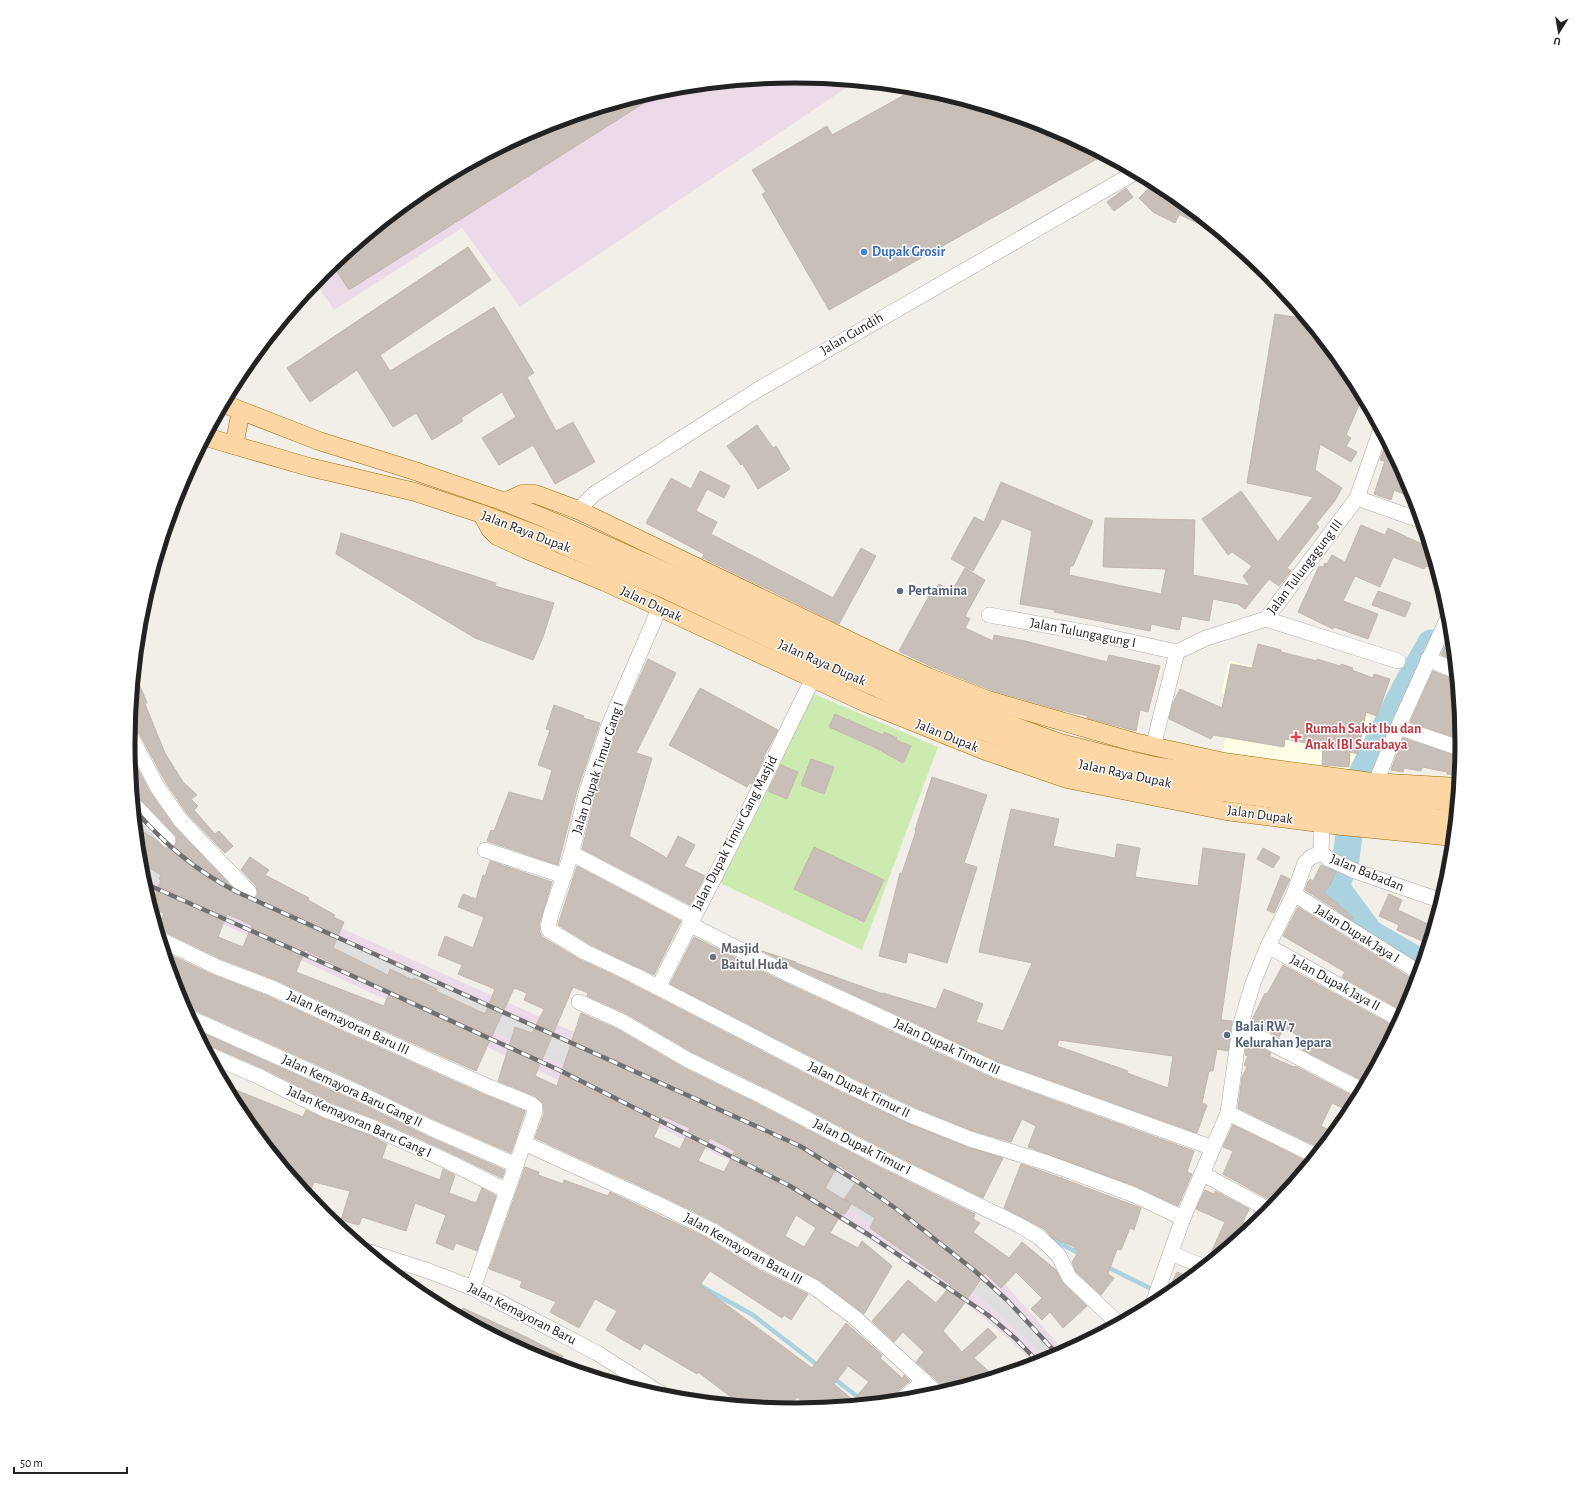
<svg xmlns="http://www.w3.org/2000/svg" width="1591" height="1487" font-family="'Alegreya Sans',sans-serif">
  <rect width="100%" height="100%" fill="#f2efe9"/>
  <polygon fill="#e0dfdf" points="134,804 153,828 293,918 755,1124 812,1152 857,1179 900,1209 988,1284 1058,1356 1049,1361 977,1295 854,1213 520,1044 141,874"/>
  <g fill="#ebdbe8">
    <polygon points="796,76 855,82 520,307 462,228 334,310 315,282 324,271 425,188 540,127 666,89"/>
    <polygon points="133,790 156,822 215,867 296,908 760,1115 841,1157 998,1276 1065,1352 1058,1356 988,1284 900,1209 857,1179 811,1152 755,1124 293,918 249,897 199,867 153,828 134,804"/>
    <polygon points="141,874 520,1044 757,1156 854,1213 977,1295 1049,1361 1036,1365 1008,1338 967,1304 844,1223 750,1170 258,940 146,890"/>
  </g>
  <polygon fill="#ffffe5" points="1229,661 1280,672 1297,698 1371,718 1355,775 1222,755 1232,705 1226,700 1222,691"/>
  <polygon fill="#cdebb0" points="812,693 938,747 862,950 720,883"/>
  <g fill="none" stroke-linecap="round" stroke-linejoin="round">
    <g stroke="#aad3df" stroke-width="4.5">
      <polyline points="1048,1237 1082,1255"/>
      <polyline points="1105,1266 1168,1297"/>
      <polyline points="697,1284 753,1315 820,1367"/>
      <polyline points="832,1377 867,1404"/>
    </g>
    <polyline stroke="#aad3df" stroke-width="27" points="1423,964 1370,933 1336,887 1346,858 1355,787 1407,685 1431,643"/>
  </g>
  <g fill="#c7bfb8" stroke="#c4b6ab" fill-rule="evenodd">
    <polygon points="917,88 926,89 1051,127 1104,155 829,310 762,194 766,192 752,170 827,126 832,135"/>
    <polygon points="654,92 655,96 349,290 332,264 417,195 439,181 540,127"/>
    <polygon points="1151,186 1163,200 1169,190 1209,224 1207,228 1181,215 1179,215 1175,223 1153,212 1139,198"/>
    <polygon points="1126,188 1133,197 1114,211 1107,202"/>
    <polygon points="468,247 491,280 380,355 390,371 494,307 534,373 527,377 556,431 573,422 595,462 555,484 533,445 499,465 482,438 516,417 502,392 461,418 463,421 432,440 416,413 393,427 357,370 310,402 287,368"/>
    <polygon points="1275,314 1307,319 1351,373 1369,407 1359,405 1346,435 1351,438 1346,446 1357,452 1351,462 1320,444 1315,470 1342,488 1334,502 1316,524 1319,527 1287,568 1291,571 1279,586 1269,579 1245,609 1238,604 1213,599 1209,621 1182,616 1179,630 1151,624 1150,631 1054,612 1055,610 1020,604 1032,531 1002,519 973,571 951,559 974,517 984,522 1001,482 1093,521 1073,566 1070,566 1069,575 1161,594 1166,569 1103,567 1105,518 1195,520 1193,575 1250,586 1243,576 1252,566 1232,552 1228,555 1202,519 1241,491 1278,542 1313,497 1247,483"/>
    <polygon points="757,425 773,448 776,446 790,469 758,489 742,463 741,465 727,446"/>
    <polygon points="1387,440 1412,488 1415,499 1394,490 1391,500 1374,494 1385,461 1380,460"/>
    <polygon points="700,471 730,486 724,498 707,489 696,511 717,522 711,534 833,598 861,548 876,556 839,624 705,559 702,558 704,554 646,523 671,478 691,489"/>
    <polygon points="1361,525 1385,535 1388,528 1430,548 1437,570 1426,566 1424,569 1393,557 1380,587 1355,576 1343,601 1378,614 1368,639 1334,627 1333,629 1298,612 1319,566 1323,567 1325,563 1327,564 1332,555 1345,562"/>
    <polygon points="341,533 496,583 495,586 554,603 543,637 533,660 475,638 336,554"/>
    <polygon points="965,568 985,580 965,616 970,619 965,628 993,641 994,635 1025,641 1107,662 1109,655 1160,666 1148,712 1140,710 1136,731 1087,718 1088,716 1060,710 991,690 932,667 899,651 929,596 931,597 939,584 952,591"/>
    <polygon points="1378,591 1411,603 1405,617 1372,605"/>
    <polygon points="1452,631 1455,661 1441,655"/>
    <polygon points="1258,644 1281,650 1281,652 1317,661 1317,659 1340,666 1341,664 1353,668 1352,670 1373,678 1374,674 1390,679 1377,716 1366,712 1358,754 1350,752 1349,767 1322,765 1323,747 1322,746 1285,739 1284,747 1213,735 1211,739 1169,719 1173,703 1180,689 1222,708 1231,664 1252,668"/>
    <polygon points="648,659 676,673 636,753 652,758 629,836 667,858 678,836 695,845 684,866 705,876 690,905 582,849 595,796 617,728"/>
    <polygon points="1433,671 1457,680 1463,740 1410,722"/>
    <polygon points="135,674 147,703 145,704 165,753 183,782 197,795 191,799 198,806 194,810 215,834 219,831 233,846 225,853 188,815 166,783 137,729 130,724"/>
    <polygon points="700,688 778,730 763,758 764,758 752,784 749,783 747,787 669,745"/>
    <polygon points="554,705 584,716 583,718 600,723 577,791 558,865 487,841 491,830 494,831 509,792 543,801 552,770 538,765 550,730 546,729"/>
    <polygon points="835,714 883,735 884,732 897,738 896,740 911,746 903,763 876,748 829,727"/>
    <polygon points="1403,738 1462,758 1460,776 1447,774 1447,772 1422,767 1421,771 1404,768 1403,772 1391,770"/>
    <path d="M129 752 150 792 174 826 243 898 247 901H252L255 898 258 894 256 886 241 870 250 857 269 870 265 875 309 898 308 900 335 915 333 917 344 922 333 948 388 975 390 969 413 980 414 978 437 989 436 991 485 1014 495 989 458 974 462 965 438 955 445 936 473 948 484 917 458 907 463 894 476 899 483 875 485 876 490 861 552 882 539 925 540 933 544 938 581 960 630 983 843 1093 907 1123 967 1147 1003 1158 983 1198 895 1155 766 1088 692 1052 625 1013 587 996 588 993 573 987 535 1076 557 1086 581 1013 617 1029 684 1068 758 1104 887 1171 975 1214 973 1219 980 1223 973 1232 1009 1258 1022 1242 1056 1270 1063 1283 1087 1306 1063 1328 1050 1312 1042 1320 1031 1309 1042 1298 1016 1272 1001 1288 985 1273 961 1308 943 1331 962 1352 988 1328 997 1337 974 1358 995 1377 947 1392 944 1387 916 1362 924 1352 903 1332 894 1342 872 1321 908 1280 936 1303 951 1285 870 1228 875 1218 844 1199 859 1178 838 1165 825 1188 851 1204 845 1214 842 1213 830 1233 858 1248 862 1241 892 1266 864 1314 819 1280 770 1255 715 1222 664 1197 535 1138 544 1114 543 1103 535 1096 498 1081 515 1027 532 1033 544 1009 524 1000 527 993 514 988 476 1071 352 1016 276 980 221 959 165 932H158L157 928 164 913 151 909V906L161 880 159 879 161 875 140 862 136 827 153 838 166 849 174 847 176 843 177 838 174 834 140 799 135 796 133 793ZM227 914 252 925 243 947 218 937ZM305 950 390 991 384 1006 296 972ZM663 1116 690 1128 680 1149 654 1137ZM710 1138 735 1151 724 1172 698 1161ZM796 1215 816 1228 804 1247 785 1236Z"/>
    <polygon points="811,759 834,767 824,794 801,785"/>
    <polygon points="781,765 798,772 787,799 768,791"/>
    <polygon points="932,777 987,795 964,863 977,867 947,963 908,952 906,963 879,956 900,873 902,873 916,831 915,830"/>
    <path d="M1011 809 1059 819 1053 846 1115 858 1117 844 1140 848 1135 877 1198 886 1203 848 1245 854 1221 1020 1232 1021 1228 1051 1217 1049 1213 1071H1209L1202 1103 1207 1105 1197 1133 999 1062 796 968 762 951 796 962V963L883 994V993L936 1009 944 989 983 1004 976 1022 1003 1031 1032 963 979 952ZM1059 1040 1173 1056 1168 1088 1127 1073 1128 1071 1057 1046Z"/>
    <polygon points="814,847 884,880 864,922 794,889"/>
    <polygon points="1263,848 1280,857 1273,868 1257,859"/>
    <polygon points="1321,865 1336,872 1330,885 1324,892 1353,918 1351,919 1305,890 1308,882 1310,879 1313,881"/>
    <polygon points="577,866 681,921 654,975 589,944 558,925"/>
    <polygon points="1281,875 1290,879 1274,913 1267,910"/>
    <polygon points="1389,894 1402,900 1398,910 1434,927 1429,944 1397,930 1399,925 1379,916"/>
    <polygon points="1298,907 1414,980 1405,994 1413,997 1405,1012 1342,977 1345,972 1283,936"/>
    <polygon points="694,937 788,984 992,1078 1194,1151 1187,1172 1192,1174 1178,1206 1135,1186 1028,1147 1036,1126 1022,1119 1011,1142 973,1131 914,1107 851,1077 670,984"/>
    <polygon points="164,952 213,975 268,996 344,1032 485,1095 525,1111 511,1153 435,1120 361,1084 192,1009 184,1009 179,999"/>
    <polygon points="1283,965 1397,1028 1367,1083 1303,1050 1308,1041 1284,1028 1279,1037 1251,1022 1265,993 1267,994"/>
    <polygon points="196,1030 353,1100 427,1136 505,1170 502,1178 451,1153 376,1119 332,1103 264,1069 213,1047 205,1047"/>
    <polygon points="1247,1041 1271,1053 1269,1056 1294,1067 1295,1066 1355,1097 1349,1111 1332,1103 1321,1126 1335,1133 1322,1149 1238,1108 1242,1077 1247,1067 1244,1065 1248,1056 1245,1055"/>
    <polygon points="226,1086 303,1117 306,1110 325,1119 369,1135 387,1144 382,1158 440,1180 443,1169 455,1175 449,1193 476,1203 482,1188 496,1196 477,1251 456,1243 453,1250 436,1243 446,1215 415,1203 406,1231 362,1217 359,1225 341,1220 350,1191 314,1182 308,1197 240,1114"/>
    <polygon points="1233,1125 1310,1163 1277,1204 1223,1174 1233,1151 1223,1147"/>
    <polygon points="1021,1164 1045,1172 1141,1208 1134,1230 1130,1228 1121,1250 1117,1249 1108,1274 1114,1278 1101,1295 1076,1272 1072,1262 1079,1251 1074,1249 1075,1247 1053,1238 1044,1229 1004,1208"/>
    <path d="M525 1167 539 1172 538 1175 563 1184 564 1180 608 1196 610 1192 707 1238 761 1271 808 1294 791 1320 784 1315 782 1318 710 1271 700 1285 812 1368 846 1323 882 1355 880 1358 902 1378 904 1375 910 1381 896 1393 893 1401 812 1409 797 1397 787 1410 743 1406 698 1372 697 1374 644 1343 640 1350 606 1330 617 1311 595 1299 579 1328 550 1312 556 1302 520 1287 522 1281 489 1269ZM848 1366 869 1382 853 1400 834 1384Z"/>
    <polygon points="1205,1190 1214,1194 1215,1191 1249,1209 1243,1222 1253,1227 1211,1262 1208,1259 1225,1222 1196,1209"/>
    <polygon points="1177,1272 1191,1278 1164,1300"/>
    <polygon points="463,1308 526,1337 563,1356 558,1365 551,1361 550,1363 539,1360 530,1355 532,1353 458,1317"/>
    <polygon points="924,1393 928,1397 917,1399"/>
  </g>
  <g fill="none" stroke-linecap="round" stroke-linejoin="round">
    <g stroke="#a9a9a9" stroke-width="16">
      <g id="minor">
        <polyline points="1357,498 1422,521"/>
        <polyline points="578,510 594,494 759,389 1136,172"/>
        <polyline points="659,609 609,725 586,794 571,855 551,914 548,927 549,930 585,952 634,975 847,1085 910,1115 970,1139 1048,1163 1132,1194 1183,1218"/>
        <polyline points="989,615 1100,635 1177,652"/>
        <polyline points="1266,619 1398,661"/>
        <polyline points="1177,652 1206,638 1266,619 1357,498 1381,429"/>
        <polyline points="1428,659 1456,671"/>
        <polyline points="1398,727 1462,749"/>
        <polyline points="129,733 158,788 181,821 249,892"/>
        <polyline points="1153,747 1177,652"/>
        <polyline points="1376,782 1398,727 1450,613"/>
        <polyline points="134,805 168,840"/>
        <polyline points="1322,824 1321,853 1329,859 1355,871 1442,901"/>
        <polyline points="485,850 564,876"/>
        <polyline points="571,853 693,917"/>
        <polyline points="1294,894 1420,973"/>
        <polyline points="689,924 792,976 996,1070 1213,1148"/>
        <polyline points="161,940 217,967 272,988 348,1024 489,1087 531,1104 535,1107 535,1111 473,1288"/>
        <polyline points="1268,946 1401,1020"/>
        <path d="M658 988C684 935 712 883 738 831 764 781 787 729 813 679"/>
        <polyline points="579,1002 621,1021 688,1060 762,1096 891,1163 1019,1225 1039,1237 1051,1248 1059,1256 1069,1277 1119,1324"/>
        <polyline points="188,1017 357,1092 431,1128 516,1165"/>
        <polyline points="1240,1027 1363,1091"/>
        <polyline points="209,1055 260,1077 328,1111 372,1127 447,1161 507,1191"/>
        <polyline points="1228,1113 1316,1156"/>
        <polyline points="524,1143 660,1205 711,1230 766,1263 814,1287 854,1317 938,1394"/>
        <polyline points="1203,1174 1271,1211"/>
        <polyline points="366,1251 426,1270 473,1288 597,1353 668,1398"/>
        <polyline points="1171,1253 1204,1267"/>
        <polyline points="1152,1306 1183,1218 1228,1113 1240,1027 1253,983 1268,946 1294,894 1305,863 1311,857 1321,853"/>
        <polyline points="902,1400 924,1381"/>
      </g>
    </g>
    <g stroke="#a06b00" stroke-width="19">
      <g id="major">
        <polyline points="224,404 319,441 415,471 505,502 561,525 704,589 885,675 941,699 1060,743 1154,766 1361,795 1457,802"/>
        <polyline points="206,437 309,467 415,492 482,514 558,543 669,591 817,661 920,707 1055,758 1149,782 1360,811 1455,820"/>
        <polyline points="234,445 241,411"/>
        <polyline points="505,502 522,494 535,494 578,510 888,659 928,677 988,700 1134,742 1224,762 1372,782 1459,787"/>
        <polyline points="482,514 490,529 497,536 527,550 605,582 866,703 983,750 1067,779 1226,811 1342,826 1454,837"/>
      </g>
    </g>
    <use href="#minor" stroke="#fff" stroke-width="15"/>
    <use href="#major" stroke="#fcd6a4" stroke-width="18"/>
    <g stroke="#707070" stroke-width="4.5">
      <g id="rail">
        <path d="M135 810C163 843 198 872 237 892L800 1146 858 1182 898 1210 975 1271 1008 1301 1059 1356"/>
        <polyline points="144,883 346,973 561,1071 790,1186 869,1235 988,1315 1016,1339 1040,1364"/>
      </g>
    </g>
    <use href="#rail" stroke="#fff" stroke-width="3" stroke-dasharray="9" stroke-linecap="butt"/>
  </g>
  <circle fill="#3f7fe0" stroke="#fff" stroke-width="1.5" cx="864" cy="252" r="4"/>
  <g fill="#5c6f8a" stroke="#fff" stroke-width="1.5">
    <circle cx="900" cy="591" r="4"/>
    <circle cx="1227" cy="1035" r="4"/>
  </g>
  <path fill="#e0444e" stroke="#fff" stroke-width="1.5" d="M1294 731h4v4h4v4h-4v4h-4v-4h-4v-4h4z"/>
  <circle fill="#6b7280" stroke="#fff" stroke-width="1.5" cx="713" cy="957" r="4"/>
  <g text-anchor="middle" dominant-baseline="central" stroke-width="3" stroke-linejoin="round" paint-order="stroke">
    <g font-size="14" font-weight="bold" fill="#366cbe" stroke="#fff" text-anchor="start">
      <text x="872" y="252">Dupak Grosir</text>
    </g>
    <g font-size="14" fill="#222" stroke="#fff">
      <text transform="translate(852 334) rotate(-30)">Jalan Gundih</text>
      <text transform="translate(526 532) rotate(21)">Jalan Raya Dupak</text>
      <text transform="translate(1305 567) rotate(-53)">Jalan Tulungagung III</text>
      <text transform="translate(651 604) rotate(25)">Jalan Dupak</text>
      <text transform="translate(1083 633) rotate(11)">Jalan Tulungagung I</text>
      <text transform="translate(822 663) rotate(24)">Jalan Raya Dupak</text>
      <text transform="translate(947 736) rotate(22)">Jalan Dupak</text>
      <text transform="translate(598 768) rotate(-72)">Jalan Dupak Timur Gang I</text>
      <text transform="translate(1125 774) rotate(12)">Jalan Raya Dupak</text>
      <text transform="translate(1260 815) rotate(8)">Jalan Dupak</text>
      <text transform="translate(735 833) rotate(-63)">Jalan Dupak Timur Gang Masjid</text>
      <text transform="translate(1367 873) rotate(22)">Jalan Babadan</text>
      <text transform="translate(1357 934) rotate(32)">Jalan Dupak Jaya I</text>
      <text transform="translate(1335 983) rotate(29)">Jalan Dupak Jaya II</text>
      <text transform="translate(348 1023) rotate(25)">Jalan Kemayoran Baru III</text>
      <text transform="translate(947 1047) rotate(25)">Jalan Dupak Timur III</text>
      <text transform="translate(859 1090) rotate(26)">Jalan Dupak Timur II</text>
      <text transform="translate(352 1091) rotate(25)">Jalan Kemayora Baru Gang II</text>
      <text transform="translate(359 1122) rotate(24)">Jalan Kemayoran Baru Gang I</text>
      <text transform="translate(862 1147) rotate(27)">Jalan Dupak Timur I</text>
      <text transform="translate(743 1249) rotate(29)">Jalan Kemayoran Baru III</text>
      <text transform="translate(522 1314) rotate(27)">Jalan Kemayoran Baru</text>
    </g>
    <g font-size="14" font-weight="bold" fill="#4e5e75" stroke="#fff" text-anchor="start">
      <text x="908" y="591">Pertamina</text>
      <text x="1235" y="1027">Balai RW 7<tspan x="1235" dy="16">Kelurahan Jepara</tspan></text>
    </g>
    <g font-size="14" font-weight="bold" fill="#be3a42" stroke="#fff" text-anchor="start">
      <text x="1305" y="729">Rumah Sakit Ibu dan<tspan x="1305" dy="16">Anak IBI Surabaya</tspan></text>
    </g>
    <g font-size="14" font-weight="bold" fill="#5b616d" stroke="#fff" text-anchor="start">
      <text x="721" y="949">Masjid<tspan x="721" dy="16">Baitul Huda</tspan></text>
    </g>
  </g>
  <path d="M0 0H1591V1487H0ZM135 743a660 660 0 1 1 1320 0a660 660 0 1 1-1320 0Z" fill="#fff" fill-rule="evenodd"/>
  <path fill="none" stroke="#222" stroke-width="5" d="M135 743a660 660 0 1 1 1320 0a660 660 0 1 1-1320 0Z"/>
  <g transform="translate(1559 32) rotate(191)" stroke="#ffffff" stroke-width="3" paint-order="stroke">
  <path d="M0-3L7 15L0 10L-7 15Z" fill="#222222"/>
  <text y="-6" font-size="11" font-weight="bold" text-anchor="middle" fill="#222222">U</text>
  </g>
  <path d="M14 1467v6h113v-6" fill="none" stroke="#222222" stroke-width="2"/>
  <text x="20" y="1467" font-size="12" fill="#222222" stroke="#ffffff" stroke-width="3" paint-order="stroke">50 m</text>
</svg>
